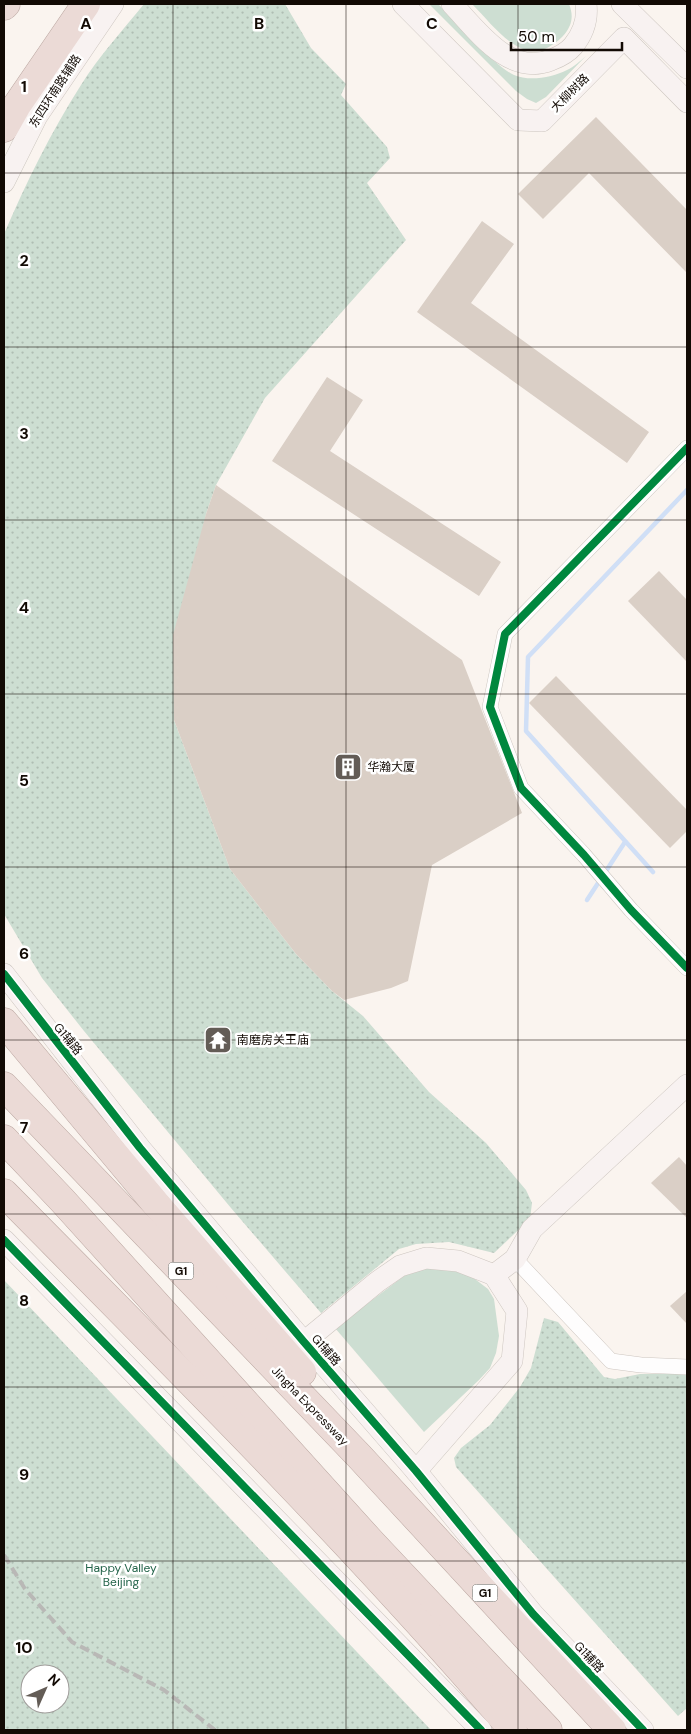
<svg xmlns="http://www.w3.org/2000/svg" width="691" height="1734" font-family="'DM Sans','Noto Sans SC',sans-serif">
  <defs>
    <pattern id="park-dots" width="8" height="8" patternUnits="userSpaceOnUse" patternTransform="scale(1.25)"><rect width="8" height="8" fill="#cdded2"/><path d="M2 2h.1M6 6h.1" fill="none" stroke="#afbdb3" stroke-width="1.8" stroke-linecap="round"/></pattern>
  </defs>
  <rect width="100%" height="100%" fill="#faf4ef"/>
  <g fill="url(#park-dots)" fill-rule="evenodd">
    <path d="M144 4H285L311 48 346 84 341 95 387 147 390 158 367 183 406 240 265 398 216 485 206 514 174 720 230 869 296 954 332 991 363 1016 429 1092 486 1143 526 1190 532 1203 530 1219 494 1253 449 1242 416 1244 399 1249 321 1313 231 1208 84 1031 42 978 4 914V234C26 183 51 132 81 85 99 56 123 30 144 4Z"/>
    <path d="M4 1280 431 1730H4ZM30 1674H60V1704H30Z"/>
    <polygon points="544,1318 558,1322 604,1377 615,1379 640,1374 687,1374 687,1708 678,1716 456,1467 454,1458 461,1448 490,1425 520,1387 531,1368"/>
  </g>
  <g fill="#cdded2">
    <path d="M429 4H438C456 21 494 66 514 75 530 82 553 77 567 70 574 67 580 61 586 56L546 97 536 103 527 99 516 91Z"/>
    <path d="M472 4H569C574 16 572 26 563 36 526 74 498 30 472 4Z"/>
    <polygon points="431,1265 467,1273 488,1289 494,1299 499,1336 496,1353 490,1368 479,1380 424,1432 335,1328 412,1270"/>
  </g>
  <g fill="none" stroke-linecap="round" stroke-linejoin="round">
    <g stroke="#d0dff6" stroke-width="4.5">
      <polyline points="653,872 526,731 528,657 687,490"/>
      <polyline points="587,900 625,842"/>
    </g>
  </g>
  <g fill="#dacfc6">
    <polygon points="596,117 687,210 687,273 589,173 543,219 518,194"/>
    <polygon points="482,221 514,244 471,303 649,432 627,463 417,312"/>
    <polygon points="327,377 363,400 330,451 501,562 479,596 272,461"/>
    <polygon points="216,485 462,660 522,813 432,865 408,981 391,988 344,1000 332,991 296,954 230,869 174,720 173,635 206,514"/>
    <polygon points="659,571 687,600 687,662 628,601"/>
    <polygon points="556,676 687,810 687,831 670,848 529,703"/>
    <polygon points="679,1157 687,1166 687,1218 651,1183"/>
    <polygon points="687,1291 687,1324 670,1306"/>
  </g>
  <g fill="none" stroke-linecap="round" stroke-linejoin="round">
    <g stroke="#cdc6c0" stroke-width="16">
      <g id="street">
        <polyline points="687,448 505,634 490,707 521,788 584,855 631,910 687,968"/>
        <polyline points="515,1259 611,1361 641,1365 687,1367"/>
      </g>
    </g>
    <g stroke="#cdc6c0" stroke-width="22">
      <g id="secondary">
        <polyline points="403,4 518,120 542,121 624,38 687,102"/>
        <path d="M452 4C477 30 509 77 551 60 559 57 567 53 573 46 583 34 588 20 586 4"/>
        <polyline points="622,4 687,68"/>
        <polyline points="4,182 37,116 113,4"/>
        <polyline points="4,974 140,1148 304,1342 416,1471 533,1614 643,1730"/>
        <polyline points="4,1240 481,1730"/>
        <polyline points="304,1342 377,1282 400,1266 426,1258 458,1261 494,1275"/>
        <polyline points="416,1471 512,1361 517,1311 494,1275 515,1259 532,1229 687,1085"/>
      </g>
    </g>
    <g stroke="#baa6a0" stroke-width="29">
      <g id="highway">
        <polyline points="4,6 6,4"/>
        <polyline points="4,128 17,105 86,4"/>
        <polyline points="4,1022 156,1204 302,1372"/>
        <polyline points="4,1086 359,1456 612,1730"/>
        <polyline points="4,1139 62,1200 372,1543 548,1730"/>
        <path d="M4 1193C177 1368 353 1543 513 1730"/>
      </g>
    </g>
    <use href="#street" stroke="#fefdfd" stroke-width="15"/>
    <use href="#secondary" stroke="#f8f2f1" stroke-width="21"/>
    <use href="#highway" stroke="#ebdad6" stroke-width="28"/>
    <polyline stroke="#b9b8b6" stroke-width="4" stroke-dasharray="10 5" stroke-linecap="butt" points="4,1555 25,1589 72,1642 164,1690 215,1730"/>
    <g stroke="#fff" stroke-width="11">
      <g id="cycleway">
        <polyline points="687,448 505,634 490,707 521,788 584,855 631,910 687,968"/>
        <polyline points="4,974 140,1148 304,1342 416,1471 533,1614 643,1730"/>
        <polyline points="4,1240 481,1730"/>
      </g>
    </g>
    <use href="#cycleway" stroke="#00873e" stroke-width="8"/>
  </g>
  <path fill="none" stroke="#120a04" stroke-width="1" stroke-opacity="0.55" d="M173 4V1730M346 4V1730M518 4V1730M4 173H687M4 347H687M4 520H687M4 694H687M4 867H687M4 1040H687M4 1214H687M4 1387H687M4 1561H687"/>
  <defs>
    <g id="building-square" transform="scale(1.4375)"><rect x="-9" y="-9" width="18" height="18" rx="4" fill="#635c56" stroke="#fff"/><path d="M-4-6H4V6H1V3H-1V6H-4ZM-2.5-4.3h1.7v1.8h-1.7ZM.8-4.3h1.7v1.8H.8ZM-2.5-1h1.7V.8h-1.7ZM.8-1h1.7V.8H.8Z" fill="#fff"/></g>
    <g id="temple-square" transform="scale(1.4375)"><rect x="-9" y="-9" width="18" height="18" rx="4" fill="#635c56" stroke="#fff"/><path d="M0-6L5-2H3V0L6.5 2.5H4V6H1.5V3h-3V6H-4V2.5H-6.5L-3 0V-2H-5Z" fill="#fff"/></g>
  </defs>
  <g fill-rule="evenodd">
    <use href="#building-square" x="348" y="767"/>
    <use href="#temple-square" x="218" y="1040"/>
  </g>
  <g text-anchor="middle" dominant-baseline="central" stroke-width="5" stroke-linejoin="round" paint-order="stroke">
    <g fill="#fff" stroke="#59544f" stroke-width="1">
      <rect x="168.5" y="1262.5" width="25" height="17" rx="4"/>
      <rect x="472.5" y="1584.5" width="25" height="17" rx="4"/>
    </g>
    <g font-size="11" font-weight="bold" fill="#120a04">
      <text x="181" y="1271">G1</text>
      <text x="485" y="1593">G1</text>
    </g>
    <g font-size="12" fill="#120a04" stroke="#fff">
      <text transform="translate(55 91) rotate(-57)">东四环南路辅路</text>
      <text transform="translate(570 93) rotate(-45)">大柳树路</text>
      <text transform="translate(68 1039) rotate(51)">G1辅路</text>
      <text transform="translate(326 1350) rotate(49)">G1辅路</text>
      <text transform="translate(310 1406) rotate(46)">Jingha Expressway</text>
      <text transform="translate(589 1657) rotate(47)">G1辅路</text>
    </g>
    <g font-size="12" fill="#120a04" stroke="#fff" text-anchor="start">
      <text x="367" y="767">华瀚大厦</text>
      <text x="237" y="1040">南磨房关王庙</text>
    </g>
    <g font-size="12" fill="#226349" stroke="#fff">
      <text x="121" y="1568">Happy Valley<tspan x="121" dy="14">Beijing</tspan></text>
    </g>
  </g>
  <g font-size="16" text-anchor="middle" font-weight="bold" fill="#120a04" stroke="#fff" stroke-width="5" stroke-linejoin="round" paint-order="stroke">
    <text x="86" y="29">A</text>
    <text x="259" y="29">B</text>
    <text x="432" y="29">C</text>
    <text x="24" y="92">1</text>
    <text x="24" y="266">2</text>
    <text x="24" y="439">3</text>
    <text x="24" y="613">4</text>
    <text x="24" y="786">5</text>
    <text x="24" y="959">6</text>
    <text x="24" y="1133">7</text>
    <text x="24" y="1306">8</text>
    <text x="24" y="1480">9</text>
    <text x="24" y="1653">10</text>
  </g>
  <rect width="691" height="1734" fill="none" stroke="#120a04" stroke-width="10"/>
  <g transform="translate(45 1689) rotate(45)"><circle r="24" fill="#ffffff" stroke="#a09d9b"/>
  <path d="M0-4L9 19L0 12L-9 19Z" fill="#635c56"/>
  <text y="-8" font-size="14" font-weight="bold" text-anchor="middle" fill="#120a04">N</text>
  </g>
  <path d="M511 42v8h111v-8" fill="none" stroke="#120a04" stroke-width="2.5"/>
  <text x="518" y="42" font-size="15" fill="#120a04" stroke="#ffffff" stroke-width="4" paint-order="stroke">50 m</text>
</svg>
